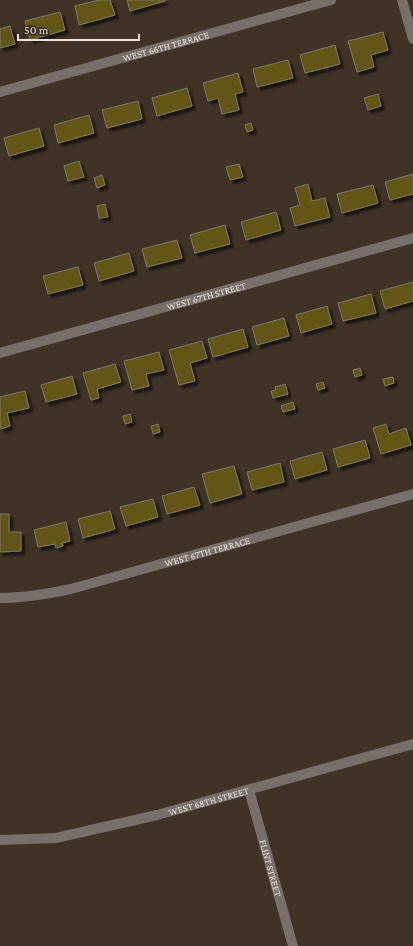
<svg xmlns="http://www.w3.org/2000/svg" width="413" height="946" font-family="'Crimson Pro',serif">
  <defs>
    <filter id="shadow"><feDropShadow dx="3.5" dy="3.5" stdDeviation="1" flood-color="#0009"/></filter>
  </defs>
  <rect width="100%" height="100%" fill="#403326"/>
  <g fill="#645513" stroke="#7e7965" filter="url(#shadow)">
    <polygon points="99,0 110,0 115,15 79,25 75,6"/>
    <polygon points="127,0 165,0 165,1 130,11"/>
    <polygon points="60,12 65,30 30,40 25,21"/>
    <polygon points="10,26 15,44 0,48 0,29"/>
    <polygon points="383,32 388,50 371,55 374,67 357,72 348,41"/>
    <polygon points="335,45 340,64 305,73 300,55"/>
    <polygon points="288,60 293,78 257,87 253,69"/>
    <polygon points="238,73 243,92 235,94 239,110 222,114 218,98 208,101 203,83"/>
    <polygon points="187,88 192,106 157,116 152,98"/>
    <polygon points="378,94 381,106 368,110 364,98"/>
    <polygon points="138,101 142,119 107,128 102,110"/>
    <polygon points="89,115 94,133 58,143 54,125"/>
    <polygon points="251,123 253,130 247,132 245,125"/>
    <polygon points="39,128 44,146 9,156 4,138"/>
    <polygon points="79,161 84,177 68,181 64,166"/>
    <polygon points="239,164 243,177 230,180 226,167"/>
    <polygon points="413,174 413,194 390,200 385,182"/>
    <polygon points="102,175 105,185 97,188 94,178"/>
    <polygon points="308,184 312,201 325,198 330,217 295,226 290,208 300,205 295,188"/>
    <polygon points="373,185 378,203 342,213 337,194"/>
    <polygon points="105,204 108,217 99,218 97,206"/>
    <polygon points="276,212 281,230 246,240 241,222"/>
    <polygon points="225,225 230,244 195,253 190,235"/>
    <polygon points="177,240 182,258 147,267 142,249"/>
    <polygon points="129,253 134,271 99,281 94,263"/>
    <polygon points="78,267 83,285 48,294 43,276"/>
    <polygon points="413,282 413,301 385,309 380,291"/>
    <polygon points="371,294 376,313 343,321 338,303"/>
    <polygon points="327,306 332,324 301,333 296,315"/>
    <polygon points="284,318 289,336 257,345 252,327"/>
    <polygon points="243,329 248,347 213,357 208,339"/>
    <polygon points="202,341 207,358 190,363 195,381 179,385 169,350"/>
    <polygon points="159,352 164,370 146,374 149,386 132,390 124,361"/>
    <polygon points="115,364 121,382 97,389 99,398 91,400 83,373"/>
    <polygon points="360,368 362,375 355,377 353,370"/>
    <polygon points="72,376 77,394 46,402 41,385"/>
    <polygon points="393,377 394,383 385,386 383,379"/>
    <polygon points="323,382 325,388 318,390 316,384"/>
    <polygon points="285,384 288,394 273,398 271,391 276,390 275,387"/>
    <polygon points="25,391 29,408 7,413 10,426 1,429 0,424 0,397"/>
    <polygon points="293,402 295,409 283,412 281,406"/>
    <polygon points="130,414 132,422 125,424 123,416"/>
    <polygon points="158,424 160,432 153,434 151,426"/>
    <polygon points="386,424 389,434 406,428 411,445 381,454 373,428"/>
    <polygon points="365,440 370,458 338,467 333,449"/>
    <polygon points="322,452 327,470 295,479 290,461"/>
    <polygon points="280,463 284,482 252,490 247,472"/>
    <polygon points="234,466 242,494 210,503 202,474"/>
    <polygon points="194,487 200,505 167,514 162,496"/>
    <polygon points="153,499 158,517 126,526 120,507"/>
    <polygon points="110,511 115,529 83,538 78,519"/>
    <polygon points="0,514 9,514 9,532 21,532 21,551 0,552"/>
    <polygon points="66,522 70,541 62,543 63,546 56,548 55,544 38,547 34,530"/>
  </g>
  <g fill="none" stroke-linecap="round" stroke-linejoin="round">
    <g stroke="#786f6b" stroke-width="10">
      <polyline points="402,0 413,39"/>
      <path id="s1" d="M0 92 331 0"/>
      <path id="s2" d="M0 353 413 238"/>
      <path id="s3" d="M0 598C24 598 47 594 71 589L413 494"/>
      <path id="s4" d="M249 790 293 946"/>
      <path id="s5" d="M0 840 56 838 157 815 413 744"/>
    </g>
  </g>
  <g text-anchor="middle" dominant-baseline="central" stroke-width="3.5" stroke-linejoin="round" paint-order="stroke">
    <g font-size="10" fill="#ede5dc" stroke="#36291c">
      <text stroke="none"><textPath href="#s1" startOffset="172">WEST 66TH TERRACE</textPath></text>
      <text stroke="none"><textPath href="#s2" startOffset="214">WEST 67TH STREET</textPath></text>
      <text stroke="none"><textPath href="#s3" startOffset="213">WEST 67TH TERRACE</textPath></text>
      <text stroke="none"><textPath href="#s5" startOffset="213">WEST 68TH STREET</textPath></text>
      <text stroke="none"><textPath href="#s4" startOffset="81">FLINT STREET</textPath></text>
    </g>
  </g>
  <path d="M18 34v6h121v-6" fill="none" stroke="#ede5dc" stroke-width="2"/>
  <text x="24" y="34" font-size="12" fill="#ede5dc" stroke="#36291c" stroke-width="3" paint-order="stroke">50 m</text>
</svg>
